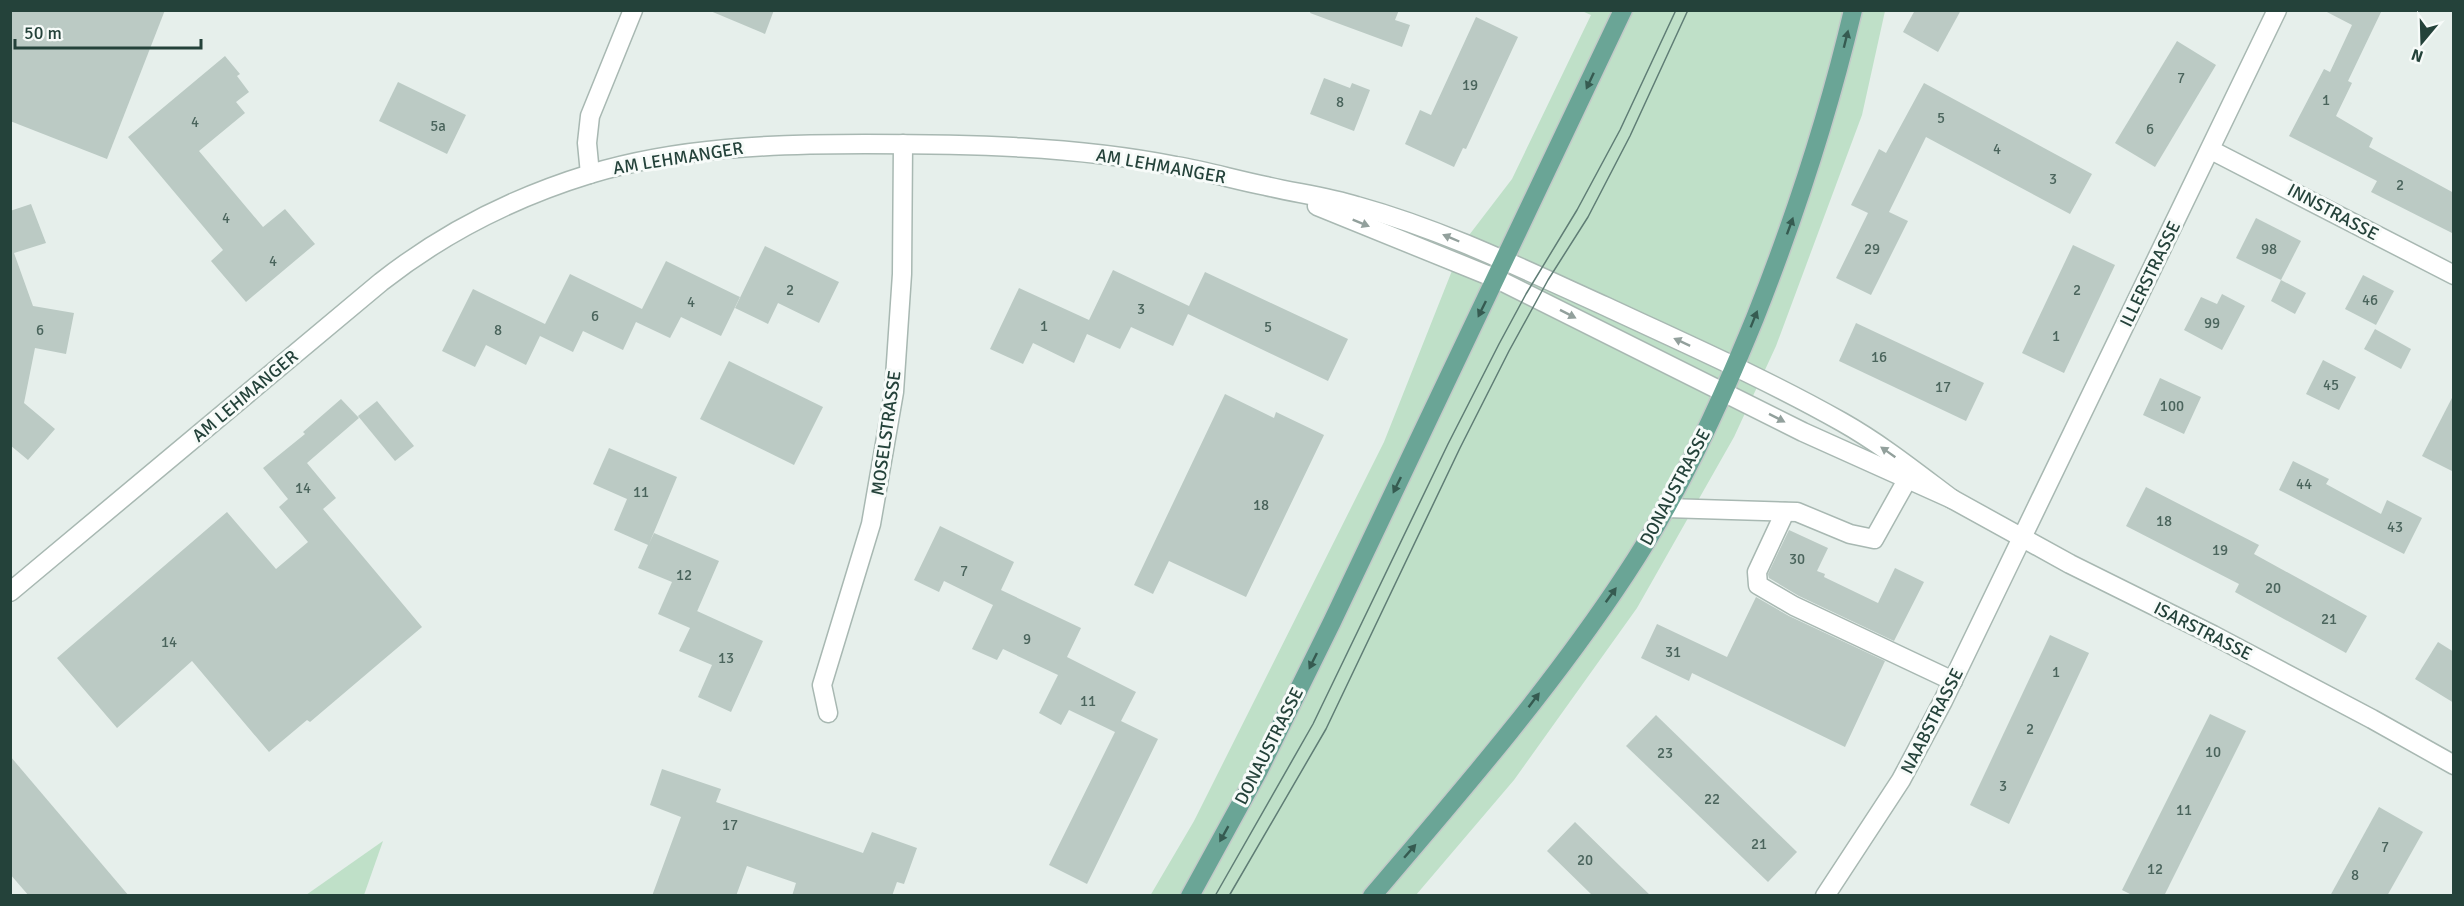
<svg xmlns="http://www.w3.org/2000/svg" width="2464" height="906" font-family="Signika,sans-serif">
  <rect width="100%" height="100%" fill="#e6efeb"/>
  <g fill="#bfe0c8">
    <polygon points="1582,11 1885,11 1862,115 1776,346 1734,437 1637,608 1514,780 1416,895 1150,896 1194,821 1384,442 1463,243 1512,179 1591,15"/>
    <polygon points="383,841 364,895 306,895"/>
  </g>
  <g fill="#bbcac4">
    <polygon points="10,10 165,10 107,159 10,121"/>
    <polygon points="708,10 774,10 765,34"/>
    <polygon points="1311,10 1399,10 1395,20 1410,25 1402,47 1310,13"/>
    <polygon points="1915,10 1961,10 1938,52 1903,32"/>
    <polygon points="2323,10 2382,10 2348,81 2352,83 2336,116 2373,138 2369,147 2454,193 2454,234 2371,192 2377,181 2289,136 2324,69 2330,72 2352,25"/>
    <polygon points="1476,17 1518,37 1466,149 1463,148 1454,167 1405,144 1420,110 1431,115"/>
    <polygon points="2177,41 2216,65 2155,167 2115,143"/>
    <polygon points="225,56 240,74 237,76 249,92 236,102 245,113 199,151 263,227 285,209 315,244 246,302 211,261 223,250 128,137"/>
    <polygon points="1324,78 1350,88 1352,83 1370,90 1354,131 1310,114"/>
    <polygon points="398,82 466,115 447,154 379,121"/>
    <polygon points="1924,83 2092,174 2070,214 1926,137 1889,212 1908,221 1871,295 1836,278 1868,213 1851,205 1879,149 1886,153"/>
    <polygon points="31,204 46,243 14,253 33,306 74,313 66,354 35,348 24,403 55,429 28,460 10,445 10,211"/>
    <polygon points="2256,218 2301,241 2281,280 2236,258"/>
    <polygon points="2073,245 2115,265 2064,373 2022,353"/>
    <polygon points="765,246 839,282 819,323 778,303 768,324 735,308"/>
    <polygon points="666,261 740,297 721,336 681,317 670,338 636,322 623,350 583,331 573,352 540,336 526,365 486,345 475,367 442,351 473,289 545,324 570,274 642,309"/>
    <polygon points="1113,270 1189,306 1205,272 1348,339 1328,381 1188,314 1173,346 1131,327 1120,349 1087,334 1074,363 1033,343 1023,364 990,349 1019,288 1089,320"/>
    <polygon points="2363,275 2394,291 2376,325 2345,309"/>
    <polygon points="2281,280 2306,293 2295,314 2271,301"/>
    <polygon points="2222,294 2245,306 2222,350 2184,330 2201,297 2217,304"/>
    <polygon points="1856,323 1984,383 1966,421 1839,361"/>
    <polygon points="2375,329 2411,349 2401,369 2364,349"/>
    <polygon points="2323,360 2356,377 2339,410 2306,394"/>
    <polygon points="729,361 823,407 794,465 700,419"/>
    <polygon points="2160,378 2201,397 2184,434 2143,415"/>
    <polygon points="1225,394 1274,418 1276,412 1324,435 1246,597 1169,561 1153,594 1134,585"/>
    <polygon points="2454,394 2454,472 2422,456"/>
    <polygon points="341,399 359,418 307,463 336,498 323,509 422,627 310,722 307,720 269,752 192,661 117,728 57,658 227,512 276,569 308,542 279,507 288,499 263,468 305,434 303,432"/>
    <polygon points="377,401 414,446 395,461 358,416"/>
    <polygon points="609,448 677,477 649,544 654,533 719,561 692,623 697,611 763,641 731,712 698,697 712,665 679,651 690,628 658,614 672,582 638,568 648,545 614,530 627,499 593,484"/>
    <polygon points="2293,461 2329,479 2326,484 2381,514 2387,500 2422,518 2404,554 2279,490"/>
    <polygon points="2146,487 2259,545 2254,554 2367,616 2346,653 2235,592 2239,584 2126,526"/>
    <polygon points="940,526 1014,562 1001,590 1081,628 1067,657 1136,692 1121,721 1158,739 1087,884 1049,865 1115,732 1069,710 1061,725 1039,713 1058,675 1003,649 997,660 972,649 993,605 944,581 939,592 914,580"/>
    <polygon points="1789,530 1828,548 1817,571 1825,574 1824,577 1878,603 1895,568 1924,582 1894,641 1799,596 1769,578 1768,574"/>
    <polygon points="1756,597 1789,616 1885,661 1845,747 1692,673 1689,681 1641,658 1657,624 1727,657"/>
    <polygon points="2050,635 2089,653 2009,824 1970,805"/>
    <polygon points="2438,642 2454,652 2454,703 2415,679"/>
    <polygon points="2210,714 2246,731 2164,896 2134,896 2122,890"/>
    <polygon points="1656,715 1797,852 1768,882 1626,746"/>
    <polygon points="10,756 129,896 29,896 10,874"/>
    <polygon points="662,769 721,789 716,802 863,853 872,832 917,848 904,884 897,882 892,896 792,896 796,883 747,866 736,896 652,896 681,817 650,805"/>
    <polygon points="2379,807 2423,832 2387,896 2330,896"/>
    <polygon points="1575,822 1622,868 1651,896 1593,896 1547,851"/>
  </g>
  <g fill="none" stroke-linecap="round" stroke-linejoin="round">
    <g stroke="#a8b8b2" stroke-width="21">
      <g id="minor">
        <polyline points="2211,150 2454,275"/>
        <polyline points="590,174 587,143 590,116 633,10"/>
        <polyline points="1317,206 1497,279 1803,432 1952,499 2070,564 2213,635 2372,719 2454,765"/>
        <polyline points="1666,508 1797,512 1850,534 1874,539 1907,480"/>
        <polyline points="1785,512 1757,572 1758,585 1794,606 1953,681"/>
        <path d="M10 592 381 282C442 234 515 197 590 174 679 147 773 144 865 144 969 144 1074 146 1176 166 1206 171 1236 180 1266 186 1296 193 1327 197 1357 206 1444 230 1525 270 1607 307 1686 344 1766 379 1842 422 1881 444 1916 472 1952 499"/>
        <polyline points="828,713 822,685 871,524 894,392 902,274 903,144"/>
        <polyline points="1825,896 1901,780 1943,701 2277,10"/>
      </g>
    </g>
    <g stroke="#c2cac8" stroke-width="21">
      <g id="major">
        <polyline points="1190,896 1258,772 1332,622 1623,10"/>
        <path d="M1372 896C1461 792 1551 688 1626 574 1679 494 1719 406 1755 318 1795 217 1828 116 1853 10"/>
      </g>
    </g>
    <use href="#minor" stroke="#fff" stroke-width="18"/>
    <use href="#major" stroke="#6aa596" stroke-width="18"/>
    <g stroke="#5f7d75" stroke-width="1.5">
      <polyline points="1215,896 1313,724 1448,444 1499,344 1526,294 1577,210 1620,130 1676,10"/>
      <polyline points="1229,896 1326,729 1460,448 1509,351 1548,280 1588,217 1630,136 1688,10"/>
    </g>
  </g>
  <defs><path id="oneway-solid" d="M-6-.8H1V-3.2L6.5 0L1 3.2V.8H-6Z" transform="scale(1.5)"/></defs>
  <g fill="#365b51">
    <use href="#oneway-solid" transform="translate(1846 39) rotate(-76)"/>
    <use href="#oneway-solid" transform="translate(1590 81) rotate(115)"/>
    <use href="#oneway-solid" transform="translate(1790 226) rotate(-70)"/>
    <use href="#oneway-solid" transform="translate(1482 309) rotate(116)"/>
    <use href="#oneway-solid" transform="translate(1754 319) rotate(-68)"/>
    <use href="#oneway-solid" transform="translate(1397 485) rotate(116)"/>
    <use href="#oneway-solid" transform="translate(1611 595) rotate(-54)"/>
    <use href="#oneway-solid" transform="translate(1313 661) rotate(116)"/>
    <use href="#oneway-solid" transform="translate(1534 700) rotate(-53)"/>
    <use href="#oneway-solid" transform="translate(1224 834) rotate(119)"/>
    <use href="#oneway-solid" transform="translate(1410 851) rotate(-49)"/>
  </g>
  <g fill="#92a09c">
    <use href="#oneway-solid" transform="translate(1361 223) rotate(22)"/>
    <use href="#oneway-solid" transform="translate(1451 238) rotate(-157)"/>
    <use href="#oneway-solid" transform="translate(1568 314) rotate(27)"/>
    <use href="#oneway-solid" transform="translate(1682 342) rotate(-155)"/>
    <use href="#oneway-solid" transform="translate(1777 418) rotate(27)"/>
    <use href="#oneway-solid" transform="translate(1888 452) rotate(-145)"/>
  </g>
  <g text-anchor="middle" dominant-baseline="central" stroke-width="6" stroke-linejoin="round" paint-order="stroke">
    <g font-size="15" fill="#4a645c">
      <text x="2181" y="78">7</text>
      <text x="1470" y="85">19</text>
      <text x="2326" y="100">1</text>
      <text x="1340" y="102">8</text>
      <text x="1941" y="118">5</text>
      <text x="195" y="122">4</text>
      <text x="438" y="126">5a</text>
      <text x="2150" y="129">6</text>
      <text x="1997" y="149">4</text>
      <text x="2053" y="179">3</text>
      <text x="2400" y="185">2</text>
      <text x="226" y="218">4</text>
      <text x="1872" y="249">29</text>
      <text x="2269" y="249">98</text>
      <text x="273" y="261">4</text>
      <text x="790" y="290">2</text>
      <text x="2077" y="290">2</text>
      <text x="2370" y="300">46</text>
      <text x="691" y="302">4</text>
      <text x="1141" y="309">3</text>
      <text x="595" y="316">6</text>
      <text x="2212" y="323">99</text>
      <text x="1044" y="326">1</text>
      <text x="1268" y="327">5</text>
      <text x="40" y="330">6</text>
      <text x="498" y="330">8</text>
      <text x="2056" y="336">1</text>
      <text x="1879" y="357">16</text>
      <text x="2331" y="385">45</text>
      <text x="1943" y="387">17</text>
      <text x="2172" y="406">100</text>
      <text x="2304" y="484">44</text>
      <text x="303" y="488">14</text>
      <text x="641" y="492">11</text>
      <text x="1261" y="505">18</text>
      <text x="2164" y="521">18</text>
      <text x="2395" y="527">43</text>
      <text x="2220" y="550">19</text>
      <text x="1797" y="559">30</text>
      <text x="964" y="571">7</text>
      <text x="684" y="575">12</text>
      <text x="2273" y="588">20</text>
      <text x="2329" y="619">21</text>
      <text x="1027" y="639">9</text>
      <text x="169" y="642">14</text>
      <text x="1673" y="652">31</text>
      <text x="726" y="658">13</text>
      <text x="2056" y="672">1</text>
      <text x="1088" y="701">11</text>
      <text x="2030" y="729">2</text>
      <text x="2213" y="752">10</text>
      <text x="1665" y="753">23</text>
      <text x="2003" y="786">3</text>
      <text x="1712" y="799">22</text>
      <text x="2184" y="810">11</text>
      <text x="730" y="825">17</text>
      <text x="1759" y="844">21</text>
      <text x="2385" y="847">7</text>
      <text x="1585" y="860">20</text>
      <text x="2155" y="869">12</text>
      <text x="2355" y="875">8</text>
    </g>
    <g font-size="18" fill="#24423a" stroke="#f7fbf9">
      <text transform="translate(678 158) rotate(-9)">AM LEHMANGER</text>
      <text transform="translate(1161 166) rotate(10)">AM LEHMANGER</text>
      <text transform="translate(2333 212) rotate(28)">INNSTRASSE</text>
      <text transform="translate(2150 274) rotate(-64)">ILLERSTRASSE</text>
      <text transform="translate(245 396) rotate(-40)">AM LEHMANGER</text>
      <text transform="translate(886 433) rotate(-82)">MOSELSTRASSE</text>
      <text transform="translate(1675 487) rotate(-62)">DONAUSTRASSE</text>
      <text transform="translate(2203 631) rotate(27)">ISARSTRASSE</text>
      <text transform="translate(1932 721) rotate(-63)">NAABSTRASSE</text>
      <text transform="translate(1269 746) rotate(-63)">DONAUSTRASSE</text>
    </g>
  </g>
  <rect width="2464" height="906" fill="none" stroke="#24423a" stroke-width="24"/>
  <g transform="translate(2422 42) rotate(199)" stroke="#f7fbf9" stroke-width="4.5" paint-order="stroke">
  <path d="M0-4.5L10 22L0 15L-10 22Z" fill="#24423a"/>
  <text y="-9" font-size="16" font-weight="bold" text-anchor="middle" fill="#24423a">N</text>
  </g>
  <path d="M15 39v9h186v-9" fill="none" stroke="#24423a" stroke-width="3"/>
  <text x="24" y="39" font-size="18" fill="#24423a" stroke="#f7fbf9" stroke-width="4.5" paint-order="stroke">50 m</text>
</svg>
